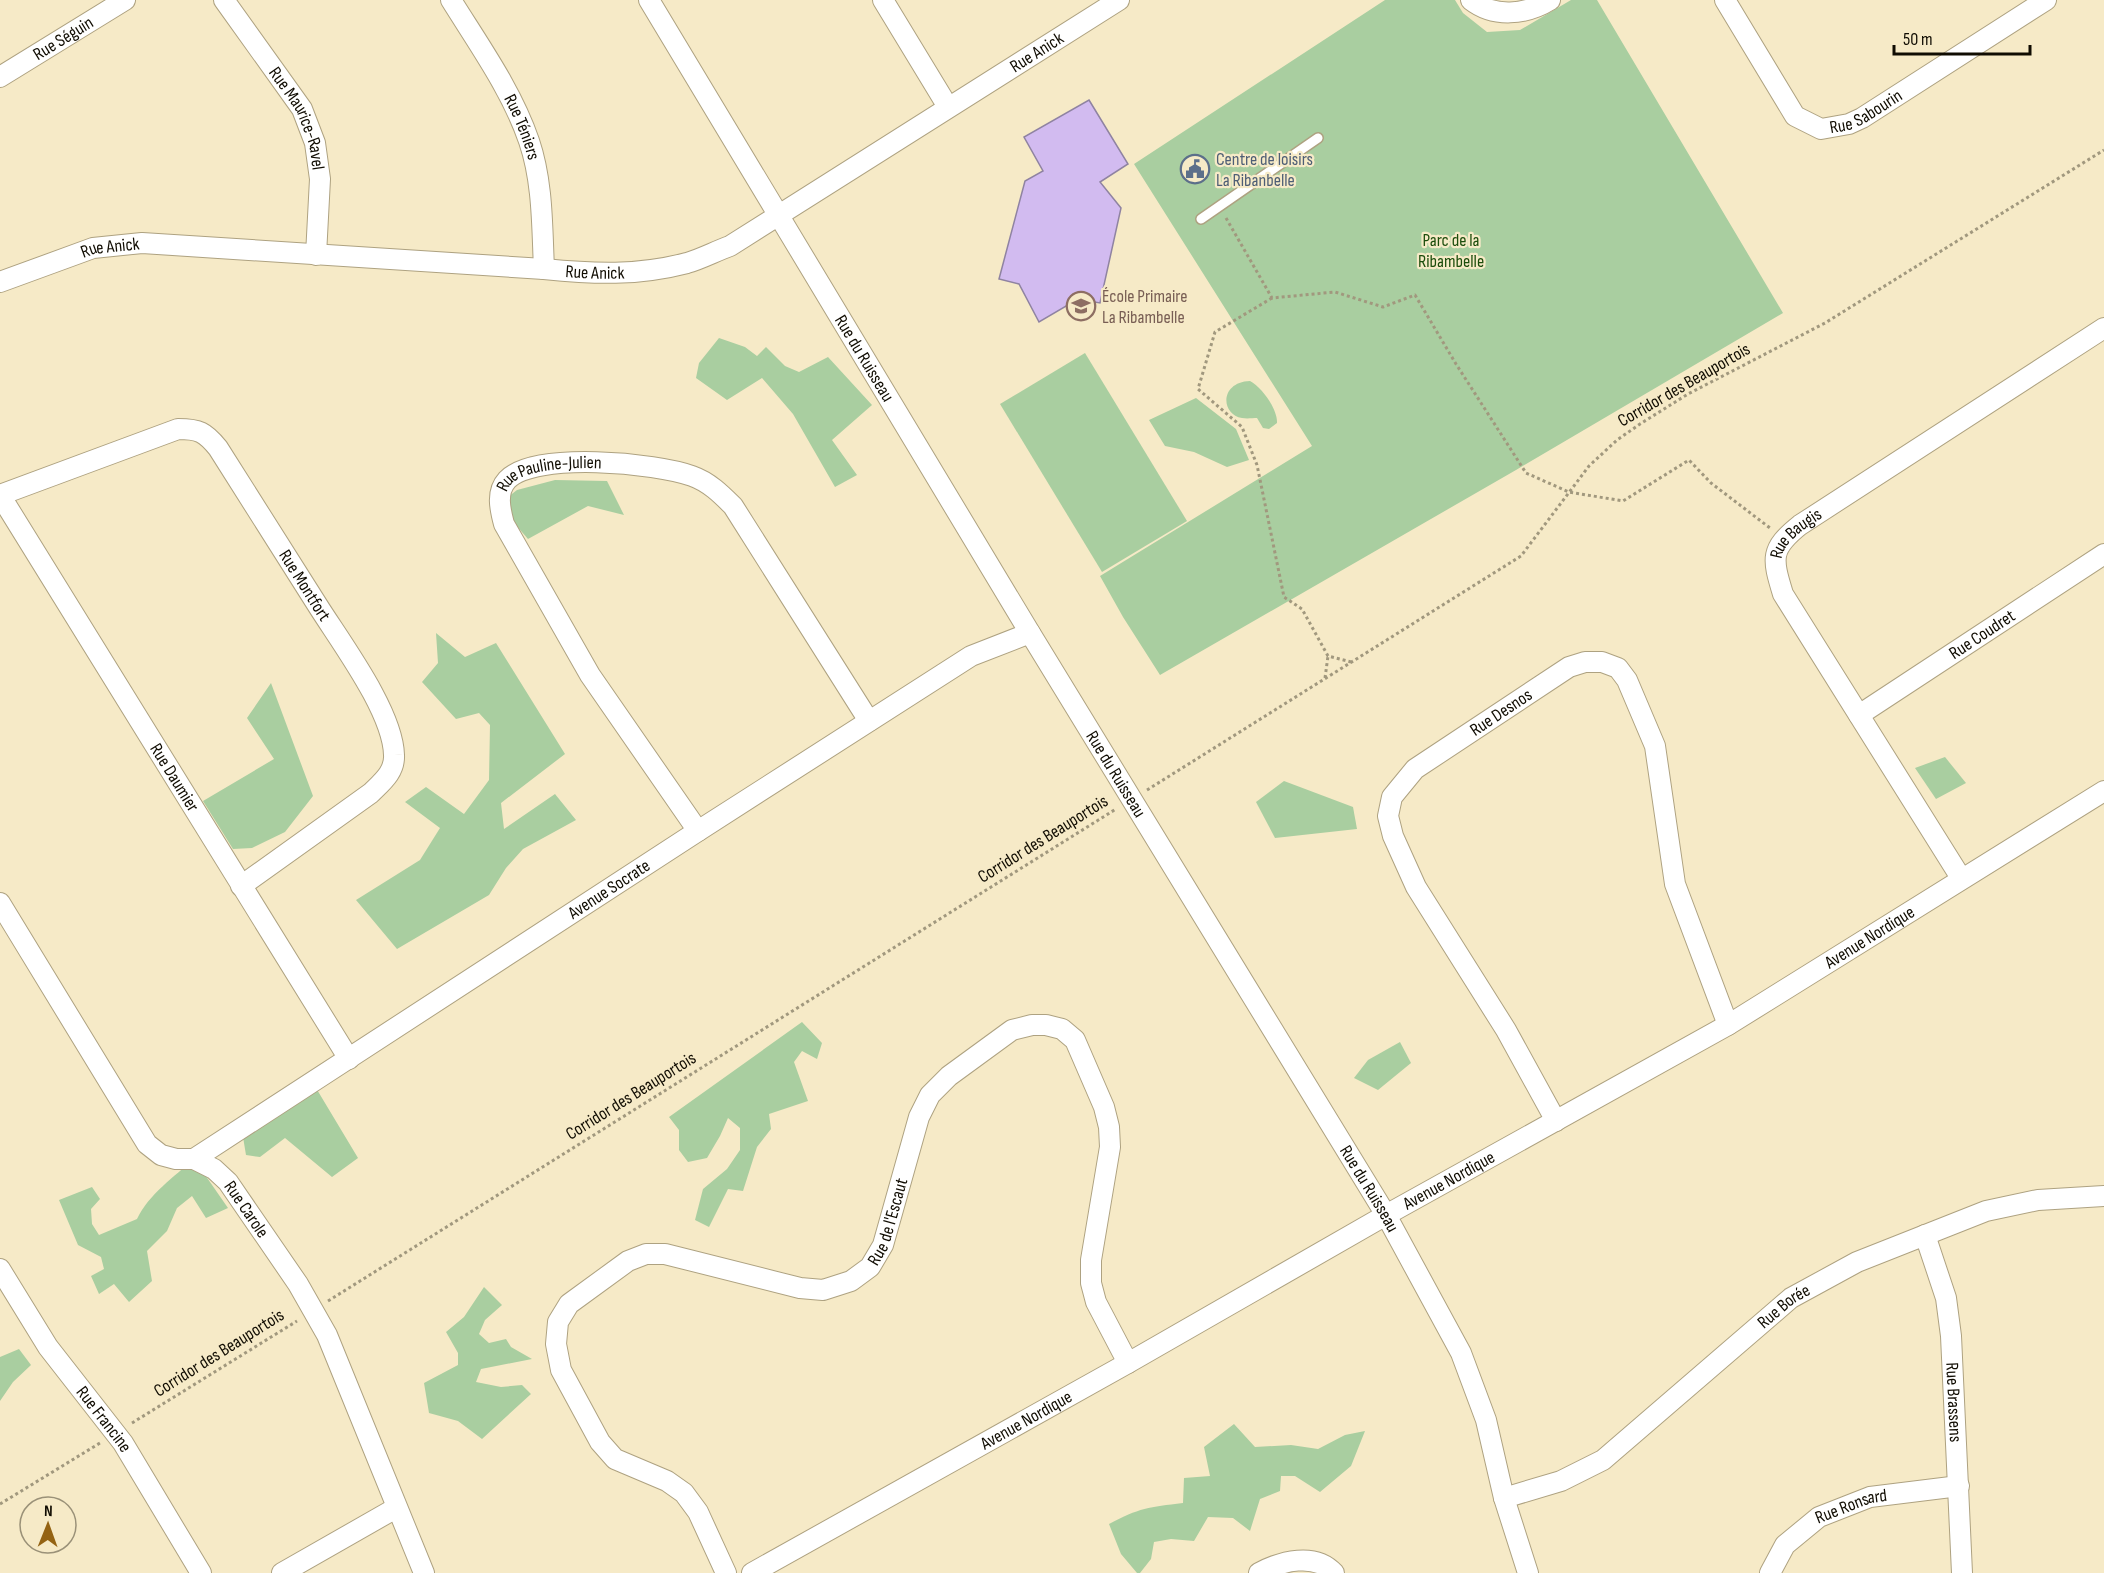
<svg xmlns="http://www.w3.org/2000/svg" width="2104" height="1573" font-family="'Sofia Sans Condensed',sans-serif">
  <rect width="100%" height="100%" fill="#f6eac7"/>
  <g fill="#a9cea0">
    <polygon points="1385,0 1455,0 1463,13 1487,32 1520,30 1571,0 1597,0 1783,313 1516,470 1160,675 1123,617 1100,576 1312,446 1134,164"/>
    <polygon points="719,338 745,347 757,356 766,347 785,366 799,372 828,357 872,405 832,440 857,475 835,487 793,414 762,378 727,400 696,378 699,363"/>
    <polygon points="1085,353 1187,521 1102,572 1000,404"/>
    <path d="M1250 381C1262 387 1278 410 1277 423L1269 429 1263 428 1257 418C1253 418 1247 419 1242 418 1220 414 1220 382 1250 381Z"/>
    <polygon points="1196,398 1236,429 1249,460 1227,467 1194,452 1165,446 1149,420"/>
    <polygon points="555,480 607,481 624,515 588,506 528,539 509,517 504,500 517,490"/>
    <polygon points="436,633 465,657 496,643 565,754 501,803 504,829 555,794 576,820 523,849 506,868 489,895 397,949 356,900 420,860 440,828 405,802 426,787 464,814 489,780 490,725 479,713 456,719 422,682 438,663"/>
    <polygon points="271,683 313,796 285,832 252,848 233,849 203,801 274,759 247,718"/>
    <polygon points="1945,757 1966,783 1936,799 1915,768"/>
    <polygon points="1284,781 1353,807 1357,829 1275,838 1256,802"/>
    <polygon points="802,1022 822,1043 817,1059 802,1051 794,1062 808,1101 769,1114 771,1129 757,1147 743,1191 728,1189 709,1227 695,1220 703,1189 727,1169 740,1150 740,1128 728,1118 720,1136 707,1158 688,1162 679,1150 679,1130 669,1117"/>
    <polygon points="1400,1042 1411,1063 1378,1090 1354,1078 1368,1060"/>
    <polygon points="316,1088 358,1158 332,1177 285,1138 260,1157 246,1155 243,1137"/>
    <path d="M194 1159 228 1208 206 1218 192 1196 177 1208 167 1231 147 1251 152 1281 129 1302 114 1284 99 1294 91 1276 104 1269 101 1257 78 1245 59 1200 92 1187 100 1199 91 1209 92 1224 99 1235 137 1219C149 1194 174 1177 194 1159Z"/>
    <polygon points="484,1287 502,1305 485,1320 479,1334 489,1343 506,1339 511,1347 532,1359 481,1369 476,1382 501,1387 522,1385 531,1394 482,1439 458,1421 429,1413 424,1383 458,1365 458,1353 446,1332 464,1317"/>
    <polygon points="19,1349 31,1365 13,1382 0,1401 0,1357"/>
    <path d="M1234 1424 1255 1447 1291 1445 1318 1449 1345 1435 1365 1431 1351 1466 1320 1492 1295 1476H1281L1280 1491 1260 1499 1250 1531 1233 1518 1208 1517 1194 1541 1171 1539 1154 1542 1151 1559 1140 1573H1137L1121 1554 1109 1524C1139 1508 1149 1507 1183 1503L1184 1478 1210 1476 1204 1447Z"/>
  </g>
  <polygon fill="#d2bbf0" stroke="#8f83a1" stroke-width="1.5" points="1089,100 1128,164 1100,182 1121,208 1100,303 1078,299 1039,322 1019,284 999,279 1025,181 1043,171 1024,137"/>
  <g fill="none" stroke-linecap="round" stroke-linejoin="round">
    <g stroke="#aea281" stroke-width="12">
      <polyline id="lane" points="1201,219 1318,138"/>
    </g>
    <g stroke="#aea281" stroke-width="22">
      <g id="street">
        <path id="s1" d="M224 0 302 109 315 143 320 179 316 255"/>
        <path id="s2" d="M451 0C479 45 512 91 529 141 543 182 542 227 544 269"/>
        <path id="s3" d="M649 0 1030 633 1386 1215 1461 1353 1486 1420 1504 1498 1528 1573"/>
        <polyline points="883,0 948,107"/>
        <path d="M1471 0C1494 18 1526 15 1550 0"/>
        <path id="s4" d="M1725 0 1795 116 1821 129 1849 124 1862 118 2046 0"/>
        <path id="s5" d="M0 77 125 0"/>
        <path id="s6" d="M0 282 93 248 142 243 544 269C594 274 637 276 687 263 701 259 716 251 730 246L1119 0"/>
        <path id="s7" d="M0 495 178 429C199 429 205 432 218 448 252 501 285 554 318 606 342 644 393 712 394 755 395 772 382 782 371 793L241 886"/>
        <path id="s8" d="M0 495 349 1059"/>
        <path id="s9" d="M1859 715 2104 554"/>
        <path id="s10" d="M698 831 590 675 504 524C500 509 496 492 507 480 534 451 657 463 692 476 709 482 721 494 733 506L869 721"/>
        <path id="s11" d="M1961 878 1783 594C1772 558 1770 549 1800 525L2104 328"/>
        <path id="s12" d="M0 903 147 1144 161 1155 176 1159H194L214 1169 228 1182 298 1284 327 1335 424 1573"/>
        <path id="s13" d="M1556 1121 1506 1030 1416 887 1393 836 1388 816 1392 797 1415 769 1569 667 1585 662H1602L1618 668 1627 680 1655 746 1675 884 1728 1025"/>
        <path id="s14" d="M194 1159 698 831 971 656 1030 633"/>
        <path id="s15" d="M1925 1235 1946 1298 1951 1336 1962 1573"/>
        <path id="s16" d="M0 1269 48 1347 123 1443 201 1573"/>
        <path id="s17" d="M1504 1498 1561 1481 1603 1460 1791 1298 1857 1262 1986 1211 2038 1200 2104 1196"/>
        <polyline points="282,1573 396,1508"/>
        <path id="s18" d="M726 1573 698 1512 684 1493 667 1481 615 1459 600 1442 561 1370 556 1344 558 1322 569 1304 628 1261 646 1254H665L800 1288 823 1290 851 1281 870 1267 883 1245 919 1117 930 1095 949 1076 1012 1030 1032 1025H1046L1062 1029 1075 1040 1104 1107 1109 1127 1110 1147 1091 1260V1283L1096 1302 1128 1363"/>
        <path id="s19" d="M752 1573 1128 1363 1386 1215 1728 1025 2104 791"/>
        <path d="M1259 1573C1281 1561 1315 1552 1334 1573"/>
        <path id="s20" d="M1770 1573 1785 1545 1819 1517 1870 1497 1959 1486"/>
      </g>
    </g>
    <g stroke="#a1987e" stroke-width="3" stroke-dasharray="3 3" stroke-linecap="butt">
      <polyline points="1226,218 1272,298 1335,292 1383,307 1415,295 1456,364 1526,473 1569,492 1623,501 1689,460 1711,483 1770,528"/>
      <polyline points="1272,298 1215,332 1198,389 1242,427 1257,465 1284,597 1302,609 1328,656 1351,662"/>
      <polyline points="1325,678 1328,656"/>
      <polyline points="1147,790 1521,556 1589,466 1617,440 1640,424 1688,394 1825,323 2104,150"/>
      <polyline points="328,1301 1116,809"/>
      <polyline points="132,1423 297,1321"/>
      <polyline points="0,1504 100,1443"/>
    </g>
    <use href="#lane" stroke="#fff" stroke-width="9"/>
    <use href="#street" stroke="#fff" stroke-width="20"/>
  </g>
  <defs>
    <g id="civic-ring" transform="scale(1.5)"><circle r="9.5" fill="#f6eac7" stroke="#5c6f8a" stroke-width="1.5"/><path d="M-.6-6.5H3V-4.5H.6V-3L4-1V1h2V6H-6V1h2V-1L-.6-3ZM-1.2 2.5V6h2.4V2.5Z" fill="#5c6f8a"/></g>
    <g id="school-ring" transform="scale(1.5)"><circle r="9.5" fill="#f6eac7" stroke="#8d6e63" stroke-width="1.5"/><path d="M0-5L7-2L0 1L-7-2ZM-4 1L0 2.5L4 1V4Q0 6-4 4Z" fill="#8d6e63"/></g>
  </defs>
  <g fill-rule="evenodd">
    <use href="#civic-ring" x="1195" y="169"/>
    <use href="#school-ring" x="1081" y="306"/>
  </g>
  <g text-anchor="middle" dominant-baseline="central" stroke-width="4.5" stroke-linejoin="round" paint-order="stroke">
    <g font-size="18" fill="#100c02" stroke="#f6eac7">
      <text stroke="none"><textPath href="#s5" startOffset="74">Rue Séguin</textPath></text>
      <text stroke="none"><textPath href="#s6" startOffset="1104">Rue Anick</textPath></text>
      <text stroke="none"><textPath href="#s4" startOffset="213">Rue Sabourin</textPath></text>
      <text stroke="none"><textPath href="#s1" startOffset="141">Rue Maurice-Ravel</textPath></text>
      <text stroke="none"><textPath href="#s2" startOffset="146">Rue Téniers</textPath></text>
      <text stroke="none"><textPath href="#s6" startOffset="116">Rue Anick</textPath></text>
      <text stroke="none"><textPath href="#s6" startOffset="602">Rue Anick</textPath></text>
      <text stroke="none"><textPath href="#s3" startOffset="418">Rue du Ruisseau</textPath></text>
      <text transform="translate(1684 385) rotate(-30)">Corridor des Beauportois</text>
      <text stroke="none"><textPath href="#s10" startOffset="453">Rue Pauline-Julien</textPath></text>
      <text stroke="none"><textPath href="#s11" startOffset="405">Rue Baugis</textPath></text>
      <text stroke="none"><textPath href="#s7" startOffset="399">Rue Montfort</textPath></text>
      <text stroke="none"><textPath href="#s9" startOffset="147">Rue Coudret</textPath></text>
      <text stroke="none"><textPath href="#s13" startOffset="508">Rue Desnos</textPath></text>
      <text stroke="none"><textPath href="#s3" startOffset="904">Rue du Ruisseau</textPath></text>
      <text stroke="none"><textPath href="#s8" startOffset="332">Rue Daumier</textPath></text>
      <text transform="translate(1043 839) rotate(-32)">Corridor des Beauportois</text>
      <text stroke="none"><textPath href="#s14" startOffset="495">Avenue Socrate</textPath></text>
      <text stroke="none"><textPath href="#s19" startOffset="1286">Avenue Nordique</textPath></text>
      <text transform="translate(631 1096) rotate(-32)">Corridor des Beauportois</text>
      <text stroke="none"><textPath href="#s19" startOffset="800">Avenue Nordique</textPath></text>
      <text stroke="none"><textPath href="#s3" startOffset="1390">Rue du Ruisseau</textPath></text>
      <text stroke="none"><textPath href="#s12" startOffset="408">Rue Carole</textPath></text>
      <text stroke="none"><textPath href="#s18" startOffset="718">Rue de l'Escaut</textPath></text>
      <text stroke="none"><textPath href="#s17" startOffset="344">Rue Borée</textPath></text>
      <text transform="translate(219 1353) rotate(-32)">Corridor des Beauportois</text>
      <text stroke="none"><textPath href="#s15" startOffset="171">Rue Brassens</textPath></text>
      <text stroke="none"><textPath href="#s16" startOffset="183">Rue Francine</textPath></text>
      <text stroke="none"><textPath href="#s19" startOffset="314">Avenue Nordique</textPath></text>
      <text stroke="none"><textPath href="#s20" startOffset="110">Rue Ronsard</textPath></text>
    </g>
    <g font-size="18" fill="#4e5e75" stroke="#f6eac7" text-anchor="start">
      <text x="1216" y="159">Centre de loisirs<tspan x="1216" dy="21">La Ribanbelle</tspan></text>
    </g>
    <g font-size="18" fill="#1c4d0c" stroke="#f6eac7">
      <text x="1451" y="240">Parc de la<tspan x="1451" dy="21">Ribambelle</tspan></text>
    </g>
    <g font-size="18" fill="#785e54" stroke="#f6eac7" text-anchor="start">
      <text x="1102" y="296">École Primaire<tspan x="1102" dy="21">La Ribambelle</tspan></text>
    </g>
  </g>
  <g transform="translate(48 1525) rotate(1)"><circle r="28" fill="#f6eac7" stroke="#9a9178" stroke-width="1.5"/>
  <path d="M0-4.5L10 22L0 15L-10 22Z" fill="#946313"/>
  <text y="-9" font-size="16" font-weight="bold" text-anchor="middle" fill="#100c02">N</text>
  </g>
  <path d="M1894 45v9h136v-9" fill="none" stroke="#100c02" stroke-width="3"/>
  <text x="1903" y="45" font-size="18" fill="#100c02" stroke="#f6eac7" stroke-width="4.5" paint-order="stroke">50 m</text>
</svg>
